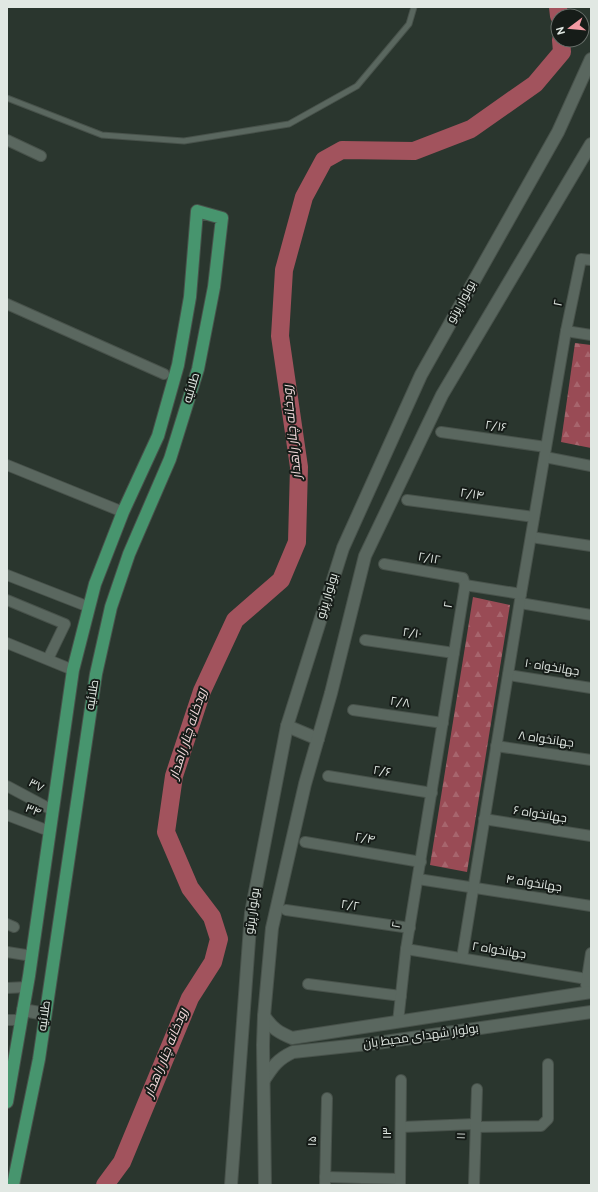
<svg xmlns="http://www.w3.org/2000/svg" width="598" height="1192" font-family="Overpass,Cairo,sans-serif">
  <defs>
    <pattern id="forest-firs" width="22" height="20" patternUnits="userSpaceOnUse"><rect width="22" height="20" fill="#994b55"/><path d="M5 1l3.5 6h-7zM16 11l3.5 6h-7z" fill="#a7656d"/></pattern>
  </defs>
  <rect width="100%" height="100%" fill="#2a362e"/>
  <g fill="url(#forest-firs)">
    <polygon points="575,343 591,345 591,448 561,442"/>
    <polygon points="473,597 510,605 467,872 430,865"/>
  </g>
  <g fill="none" stroke-linecap="round" stroke-linejoin="round">
    <g stroke="#a2535d" stroke-width="18">
      <polyline points="558,7 559,16"/>
      <polyline points="105,1185 122,1162 190,998 213,962 219,939 212,917 190,888 166,832 174,776 202,691 235,620 281,580 297,542 299,467 280,336 284,270 304,197 324,160 342,150 414,151 471,129 535,84 562,52 561,40"/>
    </g>
    <g stroke="#48524b" stroke-width="7">
      <polyline id="lane" points="7,98 102,135 184,141 289,124 357,86 409,24 414,7"/>
    </g>
    <g stroke="#48524b" stroke-width="12">
      <g id="street">
        <polyline points="7,140 41,156"/>
        <polyline points="7,304 164,374"/>
        <polyline points="566,331 591,335"/>
        <polyline points="441,432 546,447"/>
        <polyline points="545,457 591,466"/>
        <polyline points="7,465 123,512"/>
        <polyline points="407,500 534,517"/>
        <polyline points="531,537 591,546"/>
        <polyline points="384,564 463,578 465,585"/>
        <polyline points="7,575 89,607"/>
        <polyline points="7,600 65,624 48,659"/>
        <polyline points="520,603 591,615"/>
        <polyline points="365,640 454,653"/>
        <polyline points="7,643 73,670"/>
        <polyline points="508,675 591,688"/>
        <polyline points="353,710 443,723"/>
        <polyline points="496,746 591,760"/>
        <polyline points="328,776 432,793"/>
        <polyline points="7,786 52,810"/>
        <polyline points="7,815 49,831"/>
        <polyline points="484,819 591,836"/>
        <polyline points="305,842 421,862"/>
        <polyline points="418,879 591,906"/>
        <polyline points="286,910 410,928"/>
        <polyline points="7,924 14,927"/>
        <polyline points="406,949 587,979"/>
        <polyline points="7,952 32,956"/>
        <polyline points="462,958 521,594"/>
        <polyline points="308,984 401,996"/>
        <polyline points="586,985 591,953"/>
        <polyline points="7,988 27,987"/>
        <polyline points="7,1020 22,1020"/>
        <polyline points="398,1022 406,949 465,585 521,594 566,331 581,259 591,260"/>
        <polyline points="401,1127 475,1124"/>
        <polyline points="475,1127 541,1126 548,1119 548,1064"/>
        <polyline points="325,1177 400,1179"/>
        <polyline points="325,1185 327,1098"/>
        <polyline points="400,1185 401,1080"/>
        <polyline points="474,1185 477,1089"/>
      </g>
    </g>
    <g stroke="#48524b" stroke-width="14">
      <g id="secondary">
        <polyline points="287,726 318,739"/>
        <polyline points="23,1010 45,1014"/>
        <path d="M264 1016C273 1029 278 1032 292 1038L591 992"/>
        <path d="M264 1080C273 1066 278 1059 293 1052L377 1043 591 1012"/>
        <polyline points="231,1185 251,913 287,726 343,548 421,375 558,132 591,59"/>
        <polyline points="265,1185 263,1045 264,1016 272,928 305,784 331,693 365,556 442,395 591,144"/>
      </g>
    </g>
    <g stroke="#48524b" stroke-width="14">
      <polyline id="primary" points="7,1102 29,976 73,670 95,584 123,512 158,436 178,365 190,297 197,211 222,218 214,287 198,369 170,459 129,554 111,607 96,674 39,1059 13,1185"/>
    </g>
    <use href="#lane" stroke="#5a675f" stroke-width="5"/>
    <use href="#street" stroke="#5a675f" stroke-width="10"/>
    <use href="#secondary" stroke="#5a675f" stroke-width="12"/>
    <use href="#primary" stroke="#47956e" stroke-width="12"/>
  </g>
  <g text-anchor="middle" dominant-baseline="central" stroke-width="4" stroke-linejoin="round" paint-order="stroke">
    <g font-size="12" fill="#e1e8e3" stroke="#161c18">
      <text transform="translate(462 302) rotate(-61)">بولوار پرتو</text>
      <text transform="translate(559 303) rotate(-79)">۲</text>
      <text transform="translate(192 388) rotate(-73)">طلائیه</text>
      <text transform="translate(496 427) rotate(8)">۲/۱۶</text>
      <text transform="translate(472 495) rotate(8)">۲/۱۴</text>
      <text transform="translate(429 559) rotate(10)">۲/۱۲</text>
      <text transform="translate(328 596) rotate(-73)">بولوار پرتو</text>
      <text transform="translate(449 605) rotate(-81)">۲</text>
      <text transform="translate(412 634) rotate(8)">۲/۱۰</text>
      <text transform="translate(552 668) rotate(9)">جهانخواه ۱۰</text>
      <text transform="translate(93 695) rotate(-81)">طلائیه</text>
      <text transform="translate(400 703) rotate(8)">۲/۸</text>
      <text transform="translate(546 740) rotate(8)">جهانخواه ۸</text>
      <text transform="translate(382 772) rotate(9)">۲/۶</text>
      <text transform="translate(36 786) rotate(28)">۳۷</text>
      <text transform="translate(33 811) rotate(21)">۳۴</text>
      <text transform="translate(540 815) rotate(9)">جهانخواه ۶</text>
      <text transform="translate(365 839) rotate(10)">۲/۴</text>
      <text transform="translate(534 884) rotate(9)">جهانخواه ۴</text>
      <text transform="translate(350 906) rotate(8)">۲/۲</text>
      <text transform="translate(253 911) rotate(-82)">بولوار پرتو</text>
      <text transform="translate(397 925) rotate(-80)">۲</text>
      <text transform="translate(499 951) rotate(9)">جهانخواه ۲</text>
      <text transform="translate(45 1016) rotate(-82)">طلائیه</text>
      <text transform="translate(421 1037) rotate(-8)">بولوار شهدای محیط بان</text>
      <text transform="translate(388 1133) rotate(-90)">۱۳</text>
      <text transform="translate(462 1136) rotate(-88)">۱۱</text>
      <text transform="translate(313 1141) rotate(-89)">۱۵</text>
    </g>
    <g font-size="13" font-style="italic" fill="#f2d9db" stroke="#161c18">
      <text transform="translate(293 432) rotate(-96)">رودخانه چنار راهدار</text>
      <text transform="translate(189 734) rotate(-72)">رودخانه چنار راهدار</text>
      <text transform="translate(167 1053) rotate(-68)">رودخانه چنار راهدار</text>
    </g>
  </g>
  <rect width="598" height="1192" fill="none" stroke="#e1e8e3" stroke-width="16"/>
  <g transform="translate(570 28) rotate(254)"><circle r="19" fill="#161c18" stroke="#676e69"/>
  <path d="M0-3L7 15L0 10L-7 15Z" fill="#f49aa3"/>
  <text y="-6" font-size="11" font-weight="bold" text-anchor="middle" fill="#e1e8e3">N</text>
  </g>
</svg>
